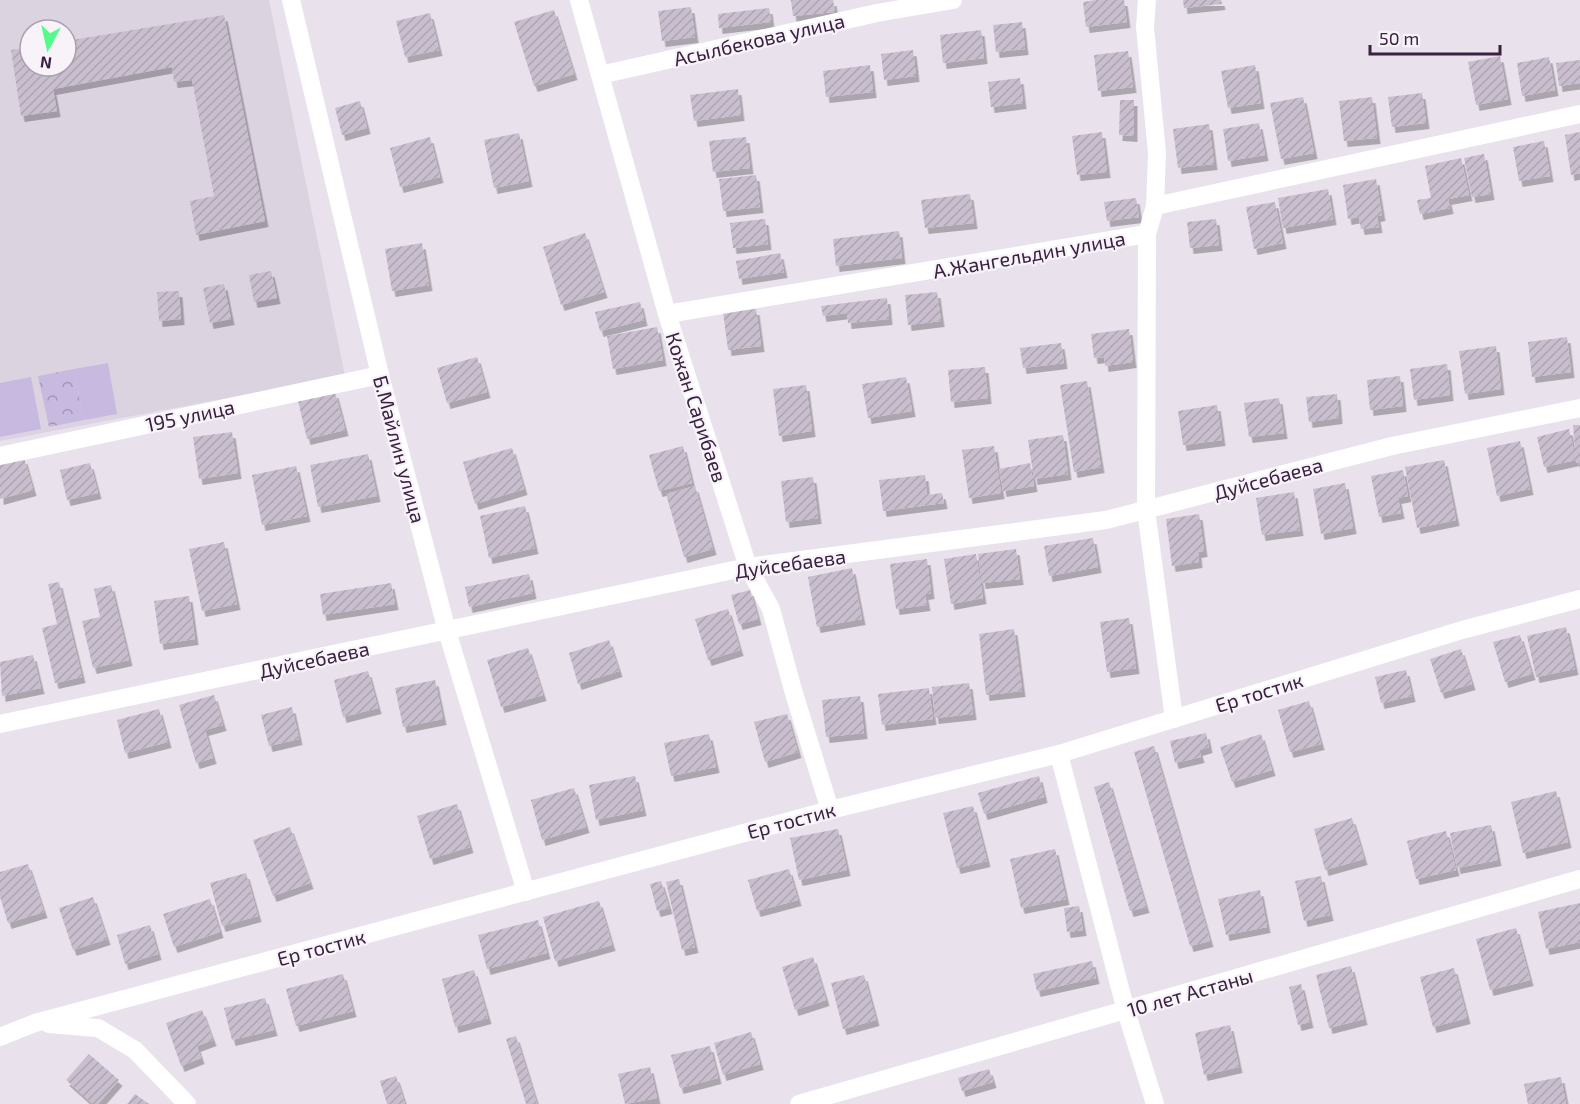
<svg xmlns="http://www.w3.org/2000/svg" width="1580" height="1104" font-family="'Exo 2',sans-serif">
  <defs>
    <pattern id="forest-crowns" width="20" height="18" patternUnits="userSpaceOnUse" patternTransform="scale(1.5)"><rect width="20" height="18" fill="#c7b9e0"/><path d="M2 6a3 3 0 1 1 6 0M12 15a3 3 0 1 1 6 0" fill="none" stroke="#a396b7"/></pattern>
    <pattern id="building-hatch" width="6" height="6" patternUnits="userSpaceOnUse" patternTransform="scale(1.5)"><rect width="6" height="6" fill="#c9bece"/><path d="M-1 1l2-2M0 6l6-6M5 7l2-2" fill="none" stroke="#ada3b2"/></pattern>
    <filter id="shadow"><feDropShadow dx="3.5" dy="6" stdDeviation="0" flood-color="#0004"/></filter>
  </defs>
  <rect width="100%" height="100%" fill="#e9e2ed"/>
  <path fill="#dcd3e1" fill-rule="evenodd" d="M0 0H269L345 376 0 441ZM30 30H66V66H30Z"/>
  <polygon fill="url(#forest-crowns)" points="74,369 84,420 49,427 38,376"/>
  <g fill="#c7b9e0">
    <polygon points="108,363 117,414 84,420 74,369"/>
    <polygon points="31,377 41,429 0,437 0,383"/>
  </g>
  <g fill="url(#building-hatch)" filter="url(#shadow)">
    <polygon points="791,0 833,0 835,12 793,16"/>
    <polygon points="1095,0 1124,0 1127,22 1086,27 1083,2"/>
    <polygon points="1183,0 1221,0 1222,4 1184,8"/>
    <polygon points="691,7 695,37 662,41 658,11"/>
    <polygon points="769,8 771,22 719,28 718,14"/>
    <polygon points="554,10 574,74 534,86 514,22"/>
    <polygon points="430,13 439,50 405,57 396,21"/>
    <polygon points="224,15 265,221 196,235 190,201 214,196 192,80 174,82 172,67 53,89 57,111 21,116 11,50 30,47 30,66 66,66 66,41"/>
    <polygon points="1022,22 1025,49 996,52 993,25"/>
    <polygon points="981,30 984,58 943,63 940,35"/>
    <polygon points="913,50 916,76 884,80 881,54"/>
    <polygon points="1128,51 1133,87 1098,91 1094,55"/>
    <polygon points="1500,56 1508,99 1476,105 1468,62"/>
    <polygon points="1549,57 1555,90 1522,96 1517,63"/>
    <polygon points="1580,60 1580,83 1559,86 1556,63"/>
    <polygon points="870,65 873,92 826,97 823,71"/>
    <polygon points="1255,65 1261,103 1228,108 1221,71"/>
    <polygon points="1020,78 1023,103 991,107 988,82"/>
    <polygon points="738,89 741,115 694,121 690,95"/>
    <polygon points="1422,93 1426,123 1392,127 1388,97"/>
    <polygon points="1303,97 1314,153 1281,159 1270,103"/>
    <polygon points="1372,97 1377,138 1344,141 1339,101"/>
    <polygon points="1120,100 1134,100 1134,136 1119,135"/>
    <polygon points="360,101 367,128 342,135 335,108"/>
    <polygon points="1259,123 1265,155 1228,161 1223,129"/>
    <polygon points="1209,124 1214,164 1178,168 1173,129"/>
    <polygon points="1102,132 1107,172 1077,175 1072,136"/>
    <polygon points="1580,132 1580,173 1571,175 1565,135"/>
    <polygon points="519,133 529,181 494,188 484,140"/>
    <polygon points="430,137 440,177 400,187 390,148"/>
    <polygon points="746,137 750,168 713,172 709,141"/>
    <polygon points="1544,141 1550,176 1519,181 1513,147"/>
    <polygon points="1484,154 1491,194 1472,197 1464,158"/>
    <polygon points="1461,158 1469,195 1448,199 1450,208 1420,214 1417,200 1431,198 1425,166"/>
    <polygon points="756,175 760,207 723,211 719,179"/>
    <polygon points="1376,179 1382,215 1377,216 1379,227 1361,229 1359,217 1348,219 1343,185"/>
    <polygon points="1328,189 1333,219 1283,228 1278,198"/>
    <polygon points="970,194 974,223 925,228 921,200"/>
    <polygon points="1136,198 1139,217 1107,221 1104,202"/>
    <polygon points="1275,202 1283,243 1254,249 1246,207"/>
    <polygon points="765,219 768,244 733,248 730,223"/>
    <polygon points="1216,219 1219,245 1190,248 1187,222"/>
    <polygon points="899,231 902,258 836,266 833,239"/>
    <polygon points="585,233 604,292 561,305 543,247"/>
    <polygon points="422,243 429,285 392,291 385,249"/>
    <polygon points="780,253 784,272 739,279 736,261"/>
    <polygon points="271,271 277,298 254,302 249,275"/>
    <polygon points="224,284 231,319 210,323 203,288"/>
    <polygon points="179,291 181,319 159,321 157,292"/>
    <polygon points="937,292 941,321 908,325 905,295"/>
    <polygon points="887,298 889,319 848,323 847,313 823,316 821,306"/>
    <polygon points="640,302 644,320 600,331 595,312"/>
    <polygon points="756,309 761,346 728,350 723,312"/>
    <polygon points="657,327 663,360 613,369 607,336"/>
    <polygon points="1129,329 1133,362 1105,366 1104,357 1094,358 1091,334"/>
    <polygon points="1567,337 1571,372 1532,377 1528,342"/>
    <polygon points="1061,343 1064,363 1023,368 1020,348"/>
    <polygon points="1496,346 1501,389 1465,394 1459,351"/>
    <polygon points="477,357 487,392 447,403 437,368"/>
    <polygon points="1447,364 1450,395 1414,400 1410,369"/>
    <polygon points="985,367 988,398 951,402 948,370"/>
    <polygon points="1400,376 1403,406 1370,410 1367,380"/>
    <polygon points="906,377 912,411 868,418 862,384"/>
    <polygon points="1087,381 1101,467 1074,472 1060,385"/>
    <polygon points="806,385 812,431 779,436 773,389"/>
    <polygon points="335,392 345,430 307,439 298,401"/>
    <polygon points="1337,394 1339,418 1309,422 1306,397"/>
    <polygon points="1279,398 1284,433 1249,437 1244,403"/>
    <polygon points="1217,405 1222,440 1183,445 1178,411"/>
    <polygon points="1573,425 1580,425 1580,463 1577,463 1576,460"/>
    <polygon points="1569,429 1576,460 1544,467 1537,437"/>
    <polygon points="232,432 238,473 199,479 193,437"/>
    <polygon points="1063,435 1068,474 1034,479 1028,440"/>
    <polygon points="1520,441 1530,489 1497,496 1487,448"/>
    <polygon points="683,446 692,483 659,491 649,455"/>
    <polygon points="994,446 1001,493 969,498 962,450"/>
    <polygon points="512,448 524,489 475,504 463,462"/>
    <polygon points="368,454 377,496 318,507 310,465"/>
    <polygon points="24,458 33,490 0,499 0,464"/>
    <polygon points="1444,460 1456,520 1417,528 1405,467"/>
    <polygon points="90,463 98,493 67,500 60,470"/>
    <polygon points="1030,463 1034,486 1003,491 999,469"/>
    <polygon points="296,466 307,516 262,525 252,475"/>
    <polygon points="1403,470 1408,496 1398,498 1401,513 1379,517 1371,476"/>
    <polygon points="925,475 927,495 942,493 944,503 883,511 879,480"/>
    <polygon points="813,477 818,518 786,522 781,481"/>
    <polygon points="1345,483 1353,528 1321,534 1313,489"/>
    <polygon points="695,486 713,549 684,557 666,494"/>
    <polygon points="1294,492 1300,530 1262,535 1256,498"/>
    <polygon points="525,506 535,548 489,558 480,516"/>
    <polygon points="1199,514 1204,551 1198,552 1199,562 1172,566 1166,519"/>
    <polygon points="1093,538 1098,567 1049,576 1044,546"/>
    <polygon points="224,542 237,604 202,611 189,549"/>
    <polygon points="1016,549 1020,579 982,583 978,554"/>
    <polygon points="976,554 983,598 951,604 944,559"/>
    <polygon points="927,559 931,593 925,594 927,605 896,609 890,564"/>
    <polygon points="852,568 862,619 817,627 808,577"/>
    <polygon points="529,574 533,593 469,607 465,587"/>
    <polygon points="59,582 82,677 55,683 42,628 57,624 48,584"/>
    <polygon points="391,583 395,604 323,615 320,594"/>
    <polygon points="111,585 129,660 93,668 82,621 100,617 94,589"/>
    <polygon points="750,590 758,619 739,624 731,595"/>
    <polygon points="189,596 195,639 160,644 154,601"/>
    <polygon points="728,609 740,650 708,660 695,619"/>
    <polygon points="1129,618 1136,668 1107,672 1100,622"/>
    <polygon points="1566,627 1575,669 1536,677 1527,636"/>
    <polygon points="1014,629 1022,691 986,695 979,634"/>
    <polygon points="1520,635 1532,674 1505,682 1493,642"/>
    <polygon points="609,640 619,671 578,684 569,653"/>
    <polygon points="528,648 543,695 501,707 487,660"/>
    <polygon points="1461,649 1472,684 1441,693 1430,659"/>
    <polygon points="33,655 41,688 2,696 0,662"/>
    <polygon points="1406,670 1412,696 1381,703 1375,677"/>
    <polygon points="368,671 378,708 343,717 334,680"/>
    <polygon points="435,680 443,719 403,727 395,688"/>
    <polygon points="969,683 973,714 935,718 932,687"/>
    <polygon points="929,688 933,719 882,725 878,694"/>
    <polygon points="214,695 223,725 205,730 213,758 196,763 179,705"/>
    <polygon points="860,696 864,733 826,737 822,700"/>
    <polygon points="1309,701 1321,744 1290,752 1278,710"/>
    <polygon points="292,707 299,739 269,746 261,715"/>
    <polygon points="159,709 168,742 125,753 117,720"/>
    <polygon points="787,714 798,752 765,762 754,722"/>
    <polygon points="1206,733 1209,747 1199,750 1201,757 1175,763 1170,741"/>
    <polygon points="709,734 716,767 671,776 664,743"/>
    <polygon points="1261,734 1272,770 1232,782 1220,747"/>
    <polygon points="1154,746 1210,941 1190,946 1134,752"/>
    <polygon points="635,776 643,810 596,820 589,785"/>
    <polygon points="1039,776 1044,797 984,814 978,793"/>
    <polygon points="1109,782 1146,907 1130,911 1094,787"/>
    <polygon points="574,788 586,827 542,840 531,800"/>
    <polygon points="1556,791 1568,842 1523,853 1511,802"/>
    <polygon points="457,804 470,847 430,859 417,816"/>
    <polygon points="973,806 987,861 957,868 943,813"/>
    <polygon points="1352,818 1364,859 1325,870 1314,829"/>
    <polygon points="1491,825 1498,860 1457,868 1450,833"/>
    <polygon points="290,827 310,883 273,896 253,840"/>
    <polygon points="838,829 847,870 799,880 790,838"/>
    <polygon points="1446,831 1456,870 1416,879 1407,841"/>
    <polygon points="1055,849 1066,899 1021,908 1010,859"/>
    <polygon points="28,864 44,912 8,923 0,897 0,872"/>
    <polygon points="789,869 798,900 757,911 748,880"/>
    <polygon points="246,873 258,916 222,926 210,883"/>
    <polygon points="1321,876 1330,915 1304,921 1295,881"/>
    <polygon points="679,879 695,947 682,950 666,882"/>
    <polygon points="661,881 669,908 657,911 650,884"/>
    <polygon points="1260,890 1267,927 1226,935 1218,899"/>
    <polygon points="93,897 107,939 73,950 59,908"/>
    <polygon points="210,899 220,932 174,947 163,914"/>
    <polygon points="599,901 612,945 555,961 543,917"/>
    <polygon points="1580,903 1580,942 1546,949 1538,912"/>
    <polygon points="1079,906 1083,930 1067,932 1064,908"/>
    <polygon points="538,920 547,953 487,969 478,935"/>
    <polygon points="150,925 158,954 125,964 117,935"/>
    <polygon points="1516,928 1530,980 1490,990 1476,939"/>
    <polygon points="813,957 826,1000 795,1010 782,967"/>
    <polygon points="1092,961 1096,978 1037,991 1033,974"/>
    <polygon points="1351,966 1364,1019 1329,1028 1316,975"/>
    <polygon points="1454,968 1467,1018 1433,1027 1420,977"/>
    <polygon points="474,970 488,1018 455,1027 442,979"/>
    <polygon points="343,974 353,1011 296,1026 286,989"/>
    <polygon points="864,975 876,1020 843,1029 831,983"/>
    <polygon points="1301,984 1310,1022 1298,1025 1289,987"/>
    <polygon points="265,998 274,1030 232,1040 224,1008"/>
    <polygon points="202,1010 213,1040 197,1046 201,1058 181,1066 166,1023"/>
    <polygon points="1230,1025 1239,1067 1204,1075 1195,1033"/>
    <polygon points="751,1032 760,1064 723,1075 714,1043"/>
    <polygon points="516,1036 537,1104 526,1104 506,1039"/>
    <polygon points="710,1046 718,1078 680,1088 671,1055"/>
    <polygon points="89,1054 119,1080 98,1104 93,1104 66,1080"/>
    <polygon points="650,1067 657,1098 625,1104 618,1074"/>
    <polygon points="989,1069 993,1082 962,1091 958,1078"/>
    <polygon points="396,1076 405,1104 387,1104 380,1081"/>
    <polygon points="1561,1077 1566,1104 1528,1104 1524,1084"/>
    <polygon points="135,1094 149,1104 127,1104"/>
  </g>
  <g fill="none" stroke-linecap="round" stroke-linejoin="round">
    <g stroke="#fff" stroke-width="18">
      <polyline points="291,0 380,375 447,631 526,892"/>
      <polyline points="579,0 667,314 748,567 771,609 793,690 830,810"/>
      <polyline points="1147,0 1145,27 1157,153 1155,206"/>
      <polyline points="600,75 877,13 953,0"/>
      <polyline points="1147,234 1146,510 1174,719"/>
      <polyline points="667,314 1147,234 1155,206 1580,114"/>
      <polyline points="0,456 380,375"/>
      <polyline points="0,724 748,567 1106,520 1392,446 1580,408"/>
      <polyline points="1059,754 1126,1011 1155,1104"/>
      <polyline points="49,1024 98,1028 135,1050 187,1104"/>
      <polyline points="0,1037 35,1023 830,810 1059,754 1462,630 1580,599"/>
      <polyline points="799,1104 1580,879"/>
    </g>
  </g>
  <g text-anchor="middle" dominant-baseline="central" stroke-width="4.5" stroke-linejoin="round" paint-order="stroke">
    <g font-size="20" fill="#3a2140" stroke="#f7f3f9">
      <text transform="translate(759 39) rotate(-13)">Асылбекова улица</text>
      <text transform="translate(1029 254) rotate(-10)">А.Жангельдин улица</text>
      <text transform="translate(697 407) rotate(72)">Кожан Сарибаев</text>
      <text transform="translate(190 415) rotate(-12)">195 улица</text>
      <text transform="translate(400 449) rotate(75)">Б.Майлин улица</text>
      <text transform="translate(1268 478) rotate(-15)">Дуйсебаева</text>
      <text transform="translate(790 563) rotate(-8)">Дуйсебаева</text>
      <text transform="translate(314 659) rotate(-12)">Дуйсебаева</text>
      <text transform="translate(1259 692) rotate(-17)">Ер тостик</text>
      <text transform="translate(791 820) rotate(-15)">Ер тостик</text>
      <text transform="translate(321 947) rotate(-15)">Ер тостик</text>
      <text transform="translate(1190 992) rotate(-16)">10 лет Астаны</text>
    </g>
  </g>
  <g transform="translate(48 48) rotate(188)"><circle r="28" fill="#f7f3f9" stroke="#ab9faf" stroke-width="1.5"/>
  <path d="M0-4.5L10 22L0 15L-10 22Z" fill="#52fb8a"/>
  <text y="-9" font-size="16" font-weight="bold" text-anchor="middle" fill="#3a2140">N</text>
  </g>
  <path d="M1370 45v9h130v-9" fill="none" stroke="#3a2140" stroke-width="3"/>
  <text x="1379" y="45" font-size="18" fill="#3a2140" stroke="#f7f3f9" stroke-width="4.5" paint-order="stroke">50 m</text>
</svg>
